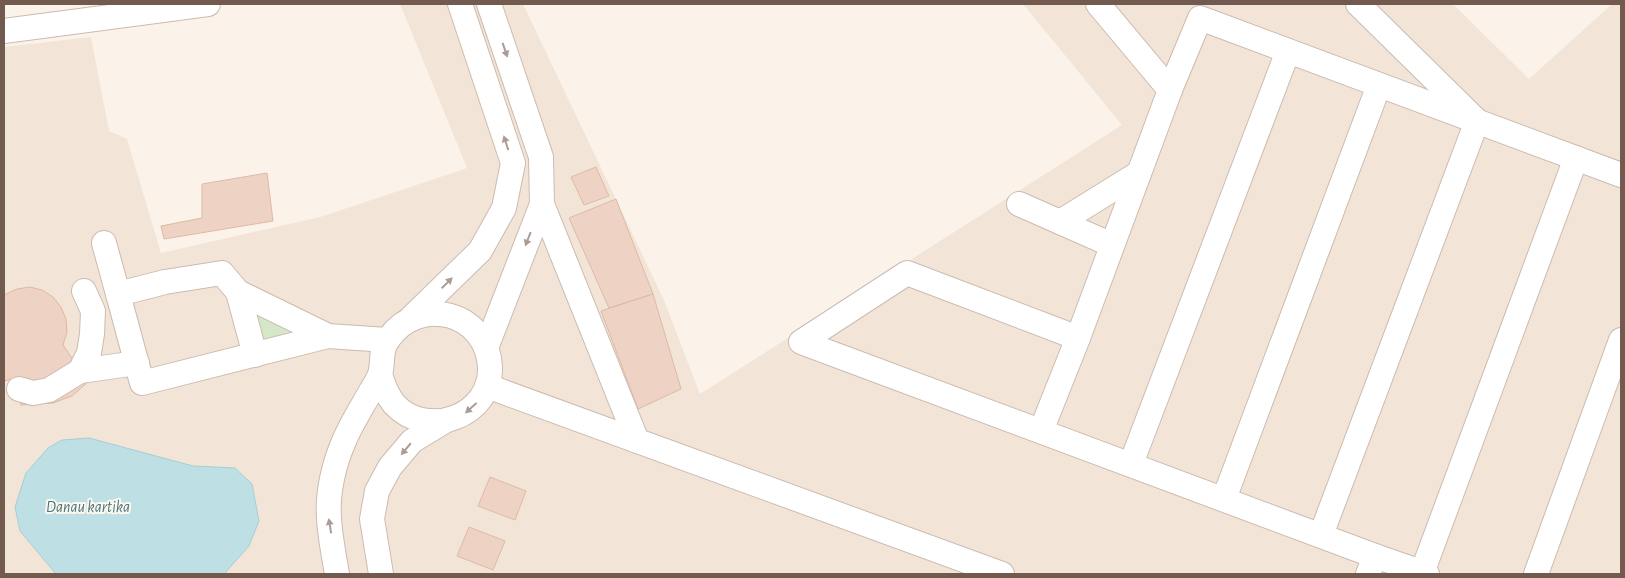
<svg xmlns="http://www.w3.org/2000/svg" width="1625" height="578" font-family="'Alegreya Sans',sans-serif">
  <rect width="100%" height="100%" fill="#fbf3e9"/>
  <polygon fill="#f2e5d8" points="400,4 523,4 664,300 700,394 1122,125 1023,4 1453,4 1529,79 1612,4 1621,4 1621,574 4,574 4,47 91,37 109,131 127,139 161,253 320,217 467,168"/>
  <polygon fill="#d6e7c8" points="253,313 292,331 292,336 260,344"/>
  <polygon fill="#bedfe3" stroke="#a6ced4" points="89,438 193,466 235,468 252,484 259,521 249,546 224,574 56,574 20,531 15,507 26,473 48,448 62,440"/>
  <g fill="#eed2c3" stroke="#dfb9a4">
    <polygon points="596,167 609,196 584,205 571,177"/>
    <polygon points="267,173 273,221 164,239 161,226 202,218 202,184"/>
    <polygon points="616,199 653,294 609,308 569,218"/>
    <polygon points="30,287 42,290 53,297 61,307 66,319 67,332 63,345 88,382 72,396 53,403 21,405 12,379 4,381 4,295 17,289"/>
    <polygon points="653,294 681,389 638,409 601,311"/>
    <polygon points="490,477 526,491 515,520 478,506"/>
    <polygon points="469,527 505,541 493,570 457,556"/>
  </g>
  <g fill="none" stroke-linecap="round" stroke-linejoin="round">
    <g stroke="#ccbbaf" stroke-width="26">
      <g id="minor">
        <polyline points="1098,4 1170,90"/>
        <polyline points="4,31 208,4"/>
        <polyline points="542,204 637,441"/>
        <polyline points="1019,204 1112,245"/>
        <polyline points="1060,222 1139,173"/>
        <polyline points="104,243 118,294"/>
        <polyline points="238,292 255,355"/>
        <polyline points="412,317 480,251 504,208 513,163 460,4"/>
        <polyline points="328,336 142,383 118,294 165,282 222,273 238,292 328,336 387,340"/>
        <polyline points="1078,338 1170,90 1200,18 1621,175"/>
        <polyline points="486,348 542,204 541,157 489,4"/>
        <polyline points="80,371 89,353 92,334 93,311 84,291"/>
        <polyline points="487,386 1002,574"/>
        <polyline points="19,389 33,393 49,390 80,371 137,363"/>
        <polyline points="1041,431 1078,338 907,273 801,342 1375,556"/>
        <polyline points="1131,464 1288,51"/>
        <polyline points="1224,499 1379,85"/>
        <polyline points="1321,535 1477,121 1358,4"/>
        <polyline points="1422,573 1576,158"/>
        <path d="M337 574C334 556 330 537 329 518 327 493 334 464 344 441 351 424 362 407 371 391 374 386 378 380 380 374 384 362 379 351 389 338 420 295 487 312 490 367 492 416 427 440 394 404 387 395 383 385 380 374"/>
        <polyline points="381,574 372,519 377,491 390,467 412,441 445,421"/>
        <polyline points="1368,574 1375,556 1427,574"/>
        <polyline points="1536,574 1621,340"/>
      </g>
    </g>
    <use href="#minor" stroke="#fff" stroke-width="24"/>
  </g>
  <defs><path id="oneway-solid" d="M-6-.8H1V-3.2L6.5 0L1 3.2V.8H-6Z" transform="scale(1.25)"/></defs>
  <g fill="#ab9c95">
    <use href="#oneway-solid" transform="translate(505 50) rotate(71)"/>
    <use href="#oneway-solid" transform="translate(506 143) rotate(-108)"/>
    <use href="#oneway-solid" transform="translate(528 239) rotate(111)"/>
    <use href="#oneway-solid" transform="translate(447 283) rotate(-45)"/>
    <use href="#oneway-solid" transform="translate(471 408) rotate(138)"/>
    <use href="#oneway-solid" transform="translate(406 449) rotate(130)"/>
    <use href="#oneway-solid" transform="translate(330 526) rotate(-99)"/>
  </g>
  <g text-anchor="middle" dominant-baseline="central" stroke-width="4" stroke-linejoin="round" paint-order="stroke">
    <g font-size="16" font-style="italic" fill="#47767d" stroke="#fdf7ef">
      <text x="88" y="507">Danau kartika</text>
    </g>
  </g>
  <rect width="1625" height="578" fill="none" stroke="#735a4e" stroke-width="10"/>
</svg>
